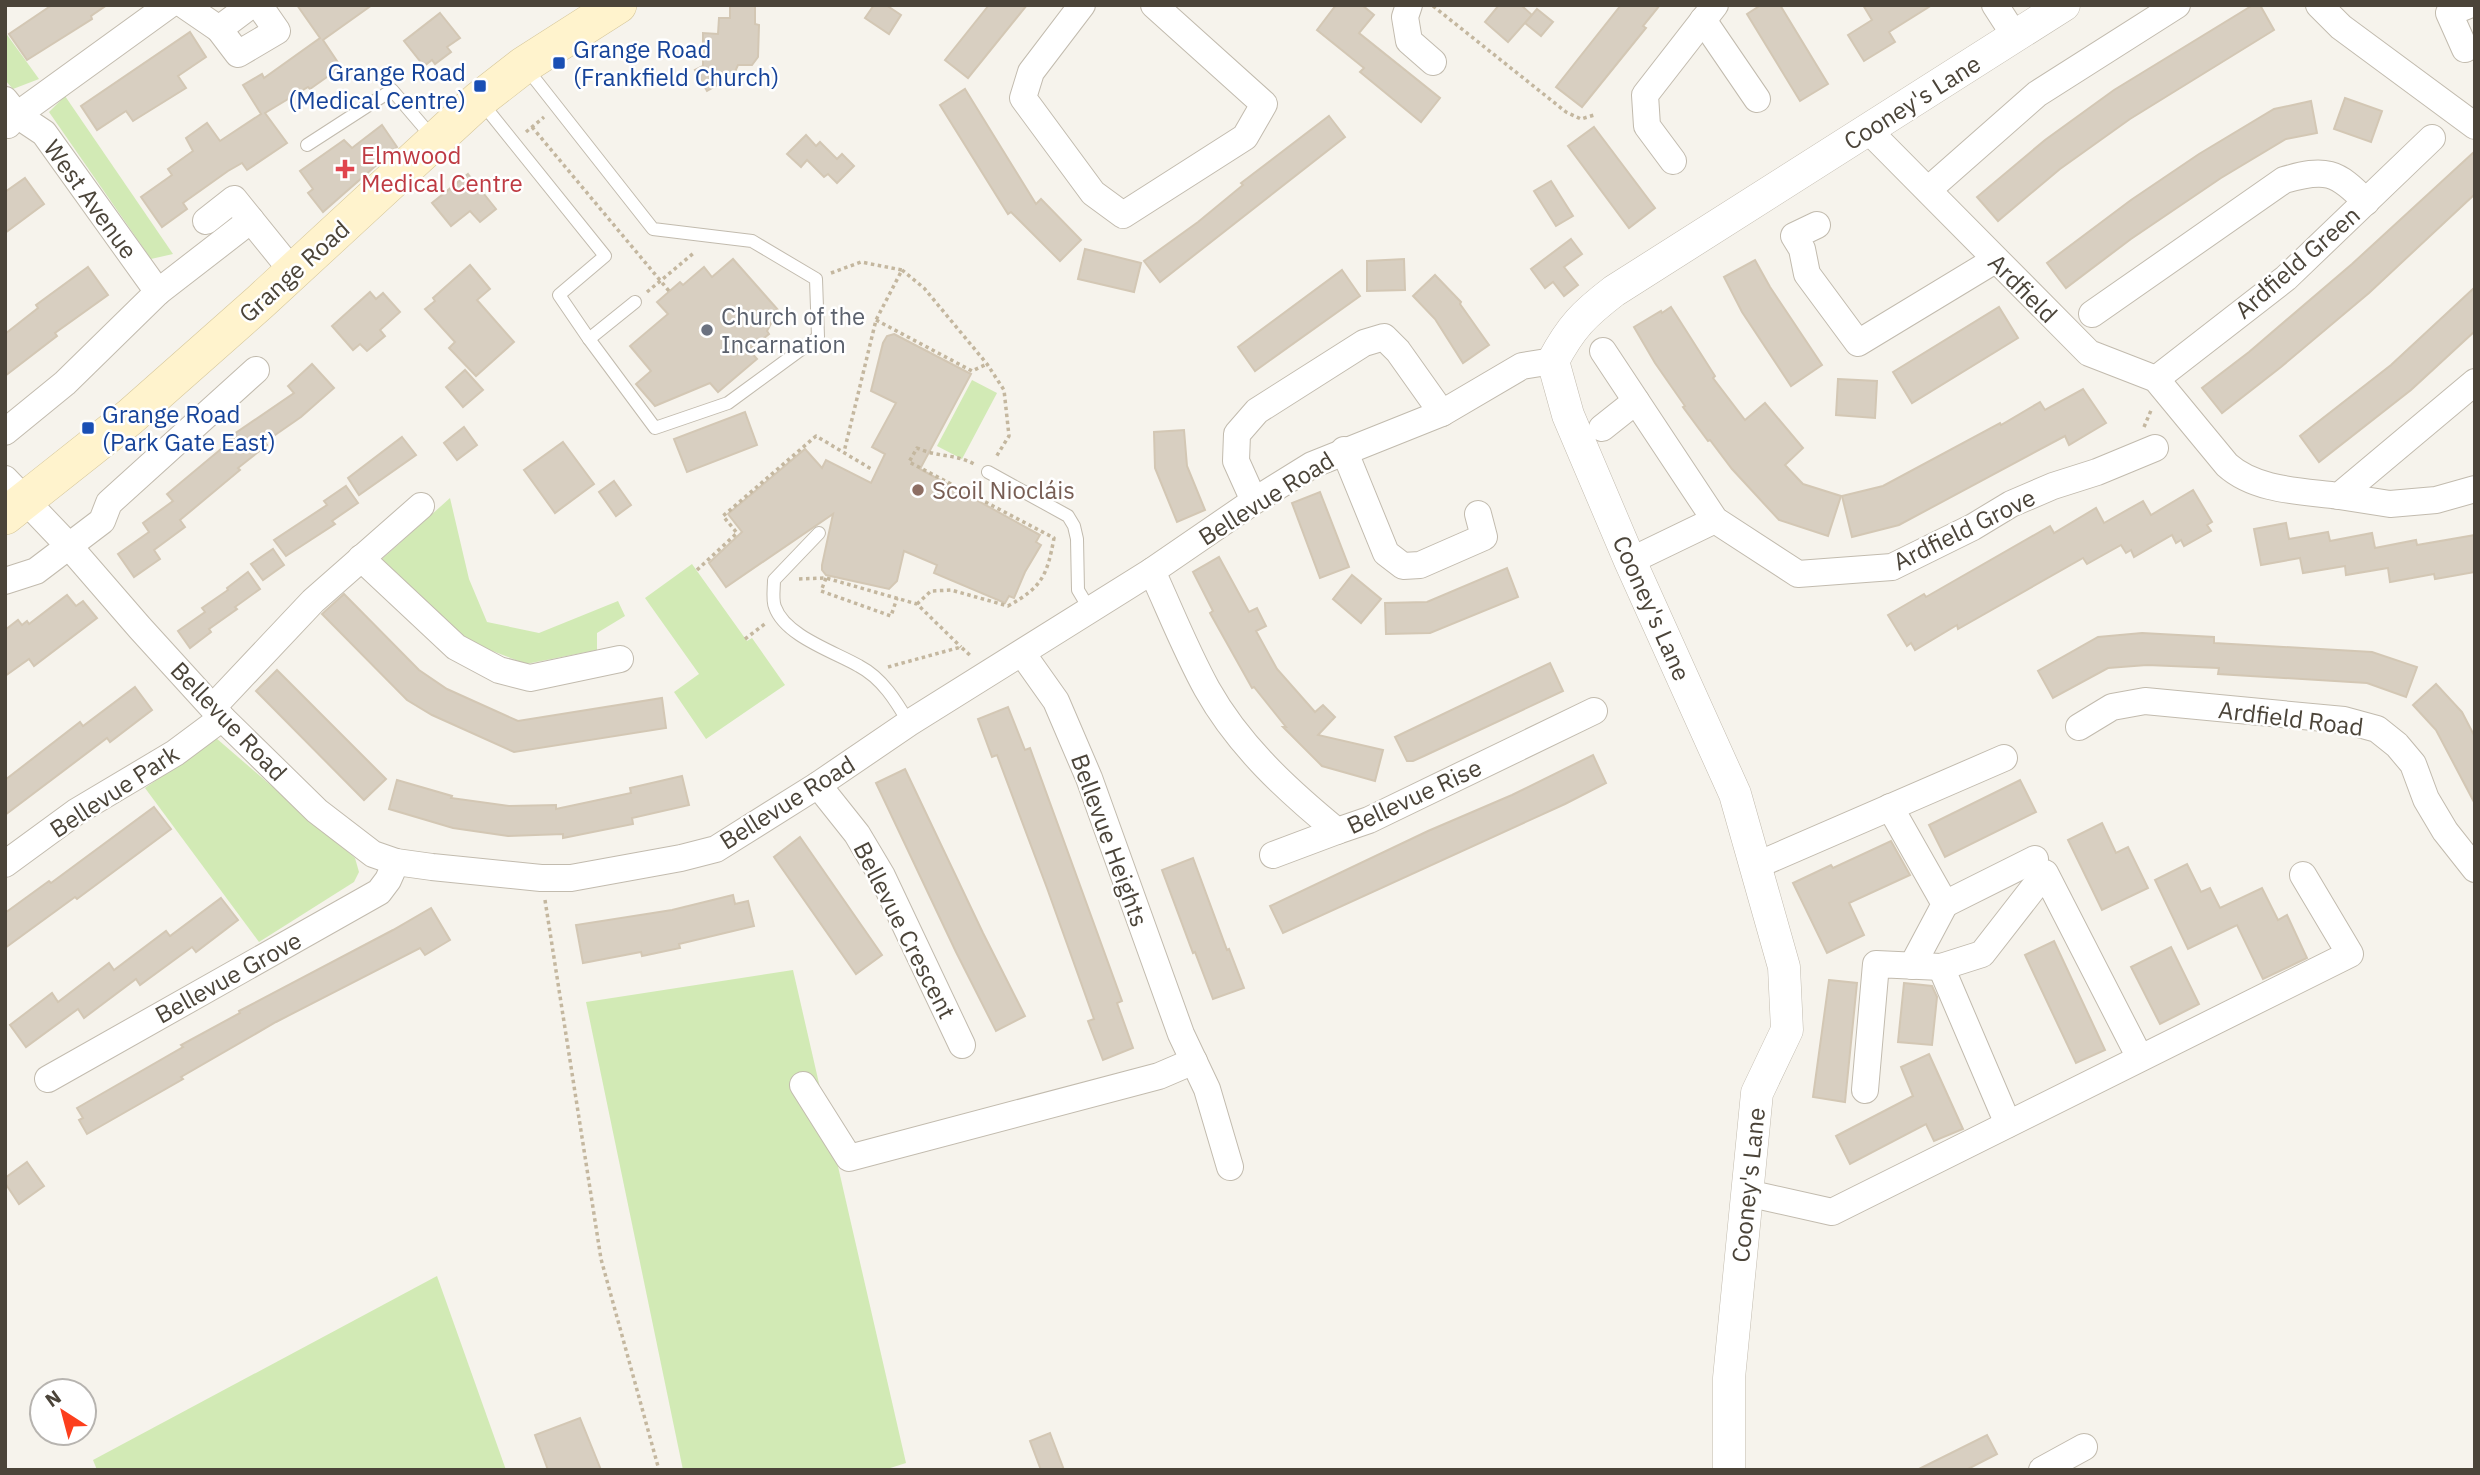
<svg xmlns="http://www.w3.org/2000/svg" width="2480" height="1475" font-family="'IBM Plex Sans',sans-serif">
  <rect width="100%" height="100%" fill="#f6f3ec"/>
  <g fill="#d2eab5">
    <polygon points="5,32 39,79 13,89 5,80"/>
    <polygon points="65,96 173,254 151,259 49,112"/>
    <polygon points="972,380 997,393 962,459 937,446"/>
    <polygon points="450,498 469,579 487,622 539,633 618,601 625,616 597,633 597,650 526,664 469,642 382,559"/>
    <polygon points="692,564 747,641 752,638 785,685 706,739 674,692 699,674 645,598"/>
    <polygon points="216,738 355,858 359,872 354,882 259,942 145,788"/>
    <polygon points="793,970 906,1463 884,1470 683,1470 586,1002"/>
    <polygon points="437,1276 506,1470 97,1470 93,1460"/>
  </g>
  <g fill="#d8cfc1" stroke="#d3c7b4" stroke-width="2">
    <polygon points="52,5 107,5 91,16 92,19 27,60 9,34"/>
    <polygon points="297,5 372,5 323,40 341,67 310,89 308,87 265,113 287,143 247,170 242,163 228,171 183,203 187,209 162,227 141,197 172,175 168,169 193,151 186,138 207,123 220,141 261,114 243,85 262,74 264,78 320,38"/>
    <polygon points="730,5 755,5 755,24 759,25 758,57 752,65 738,65 733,76 707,91 695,70 703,66 703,33 718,34 719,18 730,18"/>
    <polygon points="874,5 886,5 901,15 889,34 865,18"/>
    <polygon points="989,5 1027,5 968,78 945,60"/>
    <polygon points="1336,5 1362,5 1374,15 1359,33 1440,98 1421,122 1360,72 1364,68 1317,30"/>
    <polygon points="1499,5 1521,5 1532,15 1508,42 1485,22"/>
    <polygon points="1621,5 1660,5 1643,26 1646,28 1582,107 1556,87"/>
    <polygon points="1761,5 1780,5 1828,84 1800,101 1747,14"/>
    <polygon points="1863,5 1932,5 1889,32 1895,42 1864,61 1848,35 1872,20"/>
    <polygon points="2253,5 2260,5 2274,30 2130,119 2060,169 1998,221 1977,197 2045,140 2114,90"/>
    <polygon points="1537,9 1553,22 1541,36 1525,23"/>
    <polygon points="440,13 460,38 447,47 451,52 435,64 432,60 424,66 404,41"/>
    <polygon points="190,32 206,57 178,76 186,88 133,121 126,111 97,130 81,106"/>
    <polygon points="965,89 1036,204 1041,199 1081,240 1060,261 1011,212 1008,214 940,105"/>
    <polygon points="2345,98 2382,111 2371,142 2334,129"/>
    <polygon points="2311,101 2317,133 2286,139 2221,178 2131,239 2066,288 2047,263 2131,200 2199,154 2274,109"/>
    <polygon points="1329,116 1345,137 1160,282 1144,261 1198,222 1243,185 1241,183"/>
    <polygon points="382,125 397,147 323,212 308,193 313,189 300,171 344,140 352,148"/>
    <polygon points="1594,127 1655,208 1629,228 1568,146"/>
    <polygon points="806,135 816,146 820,142 837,159 842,154 854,166 837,183 828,174 824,177 807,160 801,167 787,154"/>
    <polygon points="2475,151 2475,194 2369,293 2281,367 2222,413 2202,388 2249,352 2352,264"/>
    <polygon points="468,174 496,209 480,222 470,211 451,226 432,203"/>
    <polygon points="25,178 44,204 5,233 5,192"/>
    <polygon points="1551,181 1573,216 1556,226 1534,191"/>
    <polygon points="1571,239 1582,254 1564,267 1578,285 1564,296 1553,282 1545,288 1531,269"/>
    <polygon points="1085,249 1141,263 1134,292 1078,279"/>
    <polygon points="733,259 778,310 767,331 769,334 749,350 757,359 718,392 710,383 655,406 636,384 651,371 630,346 668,314 657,302 680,282 683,285 704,267 712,277"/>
    <polygon points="1404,259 1405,290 1367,291 1367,261"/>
    <polygon points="1755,260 1770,287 1822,365 1791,386 1742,312 1724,277"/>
    <polygon points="470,265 490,289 477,300 514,342 476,376 449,348 455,342 425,309 435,301 433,298"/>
    <polygon points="88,267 108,295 55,333 57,336 5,376 5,334 38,308 36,305"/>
    <polygon points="1342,270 1360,296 1255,371 1238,347"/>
    <polygon points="1435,275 1461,302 1460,304 1489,345 1463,363 1435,319 1413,296"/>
    <polygon points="2475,287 2475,331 2411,390 2319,462 2300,436 2391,365"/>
    <polygon points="370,292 376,299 383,293 400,312 380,330 385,336 367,351 360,344 353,350 332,326"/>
    <polygon points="1671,307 1715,376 1713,378 1745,420 1765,403 1803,448 1785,465 1803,484 1841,496 1828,536 1779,520 1732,469 1710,440 1708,441 1683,407 1685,406 1655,363 1634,327 1661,311 1662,313"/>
    <polygon points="1999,307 2018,338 1912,403 1893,372"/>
    <polygon points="894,334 971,374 920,469 1040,535 1036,542 1041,545 1025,572 1014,598 1009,596 1005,603 934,573 937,565 904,551 897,581 889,589 826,575 822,570 822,565 833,514 726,587 709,563 742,532 728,514 805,449 822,468 826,460 871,483 885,454 872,447 896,403 871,391 883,343 887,336"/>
    <polygon points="312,364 334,388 301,417 265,442 267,445 238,468 240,470 180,520 185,527 154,550 160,559 134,577 118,554 149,532 143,523 173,501 167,494 227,444 224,441 294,393 288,386"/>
    <polygon points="465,370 483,390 463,407 446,387"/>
    <polygon points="1838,379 1877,381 1875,418 1836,415"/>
    <polygon points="2083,389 2106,423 2069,445 2065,436 1899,525 1852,537 1842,496 1883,486 2000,423 2001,425 2040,402 2045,410"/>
    <polygon points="745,412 757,445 687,472 674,439"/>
    <polygon points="464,427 477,445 457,460 444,443"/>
    <polygon points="1184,430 1187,466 1205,510 1177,522 1155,468 1154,432"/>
    <polygon points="402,437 416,455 359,495 348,478"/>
    <polygon points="563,442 594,484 555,513 524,470"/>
    <polygon points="614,481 631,505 616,516 599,492"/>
    <polygon points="346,486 358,503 332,521 335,524 286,556 274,540 327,505 324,501"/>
    <polygon points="2193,490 2212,522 2207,525 2211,531 2184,546 2181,540 2176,543 2172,535 2134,557 2131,550 2126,553 2121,545 2087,564 2083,558 1958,629 1957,625 1915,650 1911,643 1907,646 1888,615 1924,594 1926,597 2050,526 2054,533 2096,508 2104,523 2143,501 2151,515"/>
    <polygon points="1320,492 1349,567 1320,578 1292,503"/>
    <polygon points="2286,523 2289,539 2328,532 2330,541 2372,533 2375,548 2416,540 2417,545 2475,535 2475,572 2435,579 2434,574 2390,582 2388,568 2346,575 2345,566 2303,573 2300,558 2261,565 2254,529"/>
    <polygon points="273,549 284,565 263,580 251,564"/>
    <polygon points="1219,557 1249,612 1257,608 1266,626 1256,631 1277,669 1315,712 1323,705 1335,717 1318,735 1383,750 1375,781 1322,766 1283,727 1286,727 1254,687 1252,688 1210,613 1213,611 1193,572"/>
    <polygon points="1507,568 1518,597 1430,633 1386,634 1385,603 1427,602"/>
    <polygon points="248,572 260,589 235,607 237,609 209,629 211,632 190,648 178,631 205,612 202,608 228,590 227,588"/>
    <polygon points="1352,575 1381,599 1361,623 1333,599"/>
    <polygon points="344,594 419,670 447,689 518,721 662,698 666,728 514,752 432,715 407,700 322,614"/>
    <polygon points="67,595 76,606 83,601 97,618 34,666 29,659 5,676 5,630 18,620 22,625 27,621 29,624"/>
    <polygon points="2142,633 2214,637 2214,643 2372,652 2417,667 2406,697 2367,683 2218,674 2219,668 2147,665 2108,668 2053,698 2038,671 2098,637"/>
    <polygon points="1550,663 1563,691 1424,756 1413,761 1407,761 1395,737"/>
    <polygon points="277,670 386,779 364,800 256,691"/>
    <polygon points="2436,684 2462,712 2475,737 2475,804 2436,730 2413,705"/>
    <polygon points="135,687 152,710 110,742 107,738 5,815 5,780 80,722 83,726"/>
    <polygon points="1008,707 1025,750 1030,748 1122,1001 1117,1003 1133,1048 1103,1060 1088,1021 1094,1019 1047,888 997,755 992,757 978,719"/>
    <polygon points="1593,755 1606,783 1565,804 1283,933 1270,906 1428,831 1512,795"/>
    <polygon points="905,769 983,933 1025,1016 996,1031 956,952 876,783"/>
    <polygon points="682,776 689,805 632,818 633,824 563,838 563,834 508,836 453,828 389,809 397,780 452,796 451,798 509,806 556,805 556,809 631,793 630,788"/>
    <polygon points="2020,780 2036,812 1945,857 1929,825"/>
    <polygon points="154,807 171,829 77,899 75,897 5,948 5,913 49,881 51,883"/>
    <polygon points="2102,823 2116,853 2128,847 2148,888 2102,910 2068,840"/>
    <polygon points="800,837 882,955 856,974 774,857"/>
    <polygon points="1891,841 1910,875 1849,903 1864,935 1827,953 1793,883 1831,865 1833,868"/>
    <polygon points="1193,858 1227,950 1229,949 1244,988 1213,999 1195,952 1193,953 1162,870"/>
    <polygon points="2187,864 2201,892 2210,888 2220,908 2262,888 2278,920 2287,915 2307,958 2263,979 2237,925 2188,949 2155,880"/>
    <polygon points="733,895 735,904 748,901 754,926 679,944 680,948 642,956 641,952 583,963 576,925 672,910"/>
    <polygon points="221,898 238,920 196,952 192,947 140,985 136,979 84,1018 78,1009 26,1047 10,1025 52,993 58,1002 109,963 114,970 166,931 170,936"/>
    <polygon points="431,908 450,940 425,955 420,948 276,1022 181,1077 183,1079 87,1134 79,1120 83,1118 77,1108 183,1047 181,1045 240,1013 239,1011 393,930"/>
    <polygon points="2054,941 2105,1050 2076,1063 2025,955"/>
    <polygon points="2171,947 2199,1004 2160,1024 2131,967"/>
    <polygon points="1829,980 1857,983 1845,1102 1813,1097"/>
    <polygon points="1904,983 1932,986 1937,997 1932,1045 1898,1042"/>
    <polygon points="1929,1054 1963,1129 1934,1141 1926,1124 1850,1164 1836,1136 1913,1096 1901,1067"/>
    <polygon points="27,1162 44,1186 19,1204 5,1183 5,1178"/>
    <polygon points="580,1418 601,1470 548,1470 535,1435"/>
    <polygon points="1050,1433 1064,1470 1041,1470 1030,1441"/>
    <polygon points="1987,1435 1997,1454 1966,1470 1917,1470"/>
  </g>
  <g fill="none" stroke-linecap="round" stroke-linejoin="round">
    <g stroke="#c2bbae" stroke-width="14">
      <g id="service">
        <polyline points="482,103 605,256 559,295 589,339 655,428 728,403 818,337 816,279 752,241 653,229 527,69"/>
        <polyline points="307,145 392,90 433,138"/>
        <polyline points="589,339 635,302"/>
        <polyline points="988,472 1068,516 1074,526 1077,539 1078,590 1090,610"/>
        <path d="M819 533 774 580C774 588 772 600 775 607 785 636 835 652 859 666 882 678 896 701 909 723"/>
      </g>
    </g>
    <g stroke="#c2bbae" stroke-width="28">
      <g id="minor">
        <polyline points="184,5 219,29 238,54 277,31 259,5"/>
        <polyline points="1082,5 1031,72 1023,98 1093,193 1123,215 1245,137 1264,104 1154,5"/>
        <polyline points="1409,5 1405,17 1409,41 1433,62"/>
        <polyline points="1995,5 2015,36"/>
        <polyline points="2319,5 2341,27 2475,126"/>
        <polyline points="1703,20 1757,99"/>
        <polyline points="219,29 251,5"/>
        <polyline points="2465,49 2449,13 2469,5"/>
        <polyline points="5,100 17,115 44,133 158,292"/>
        <polyline points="8,125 17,115 169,5"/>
        <path d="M1868 130 2089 353 2156 379 2227 465C2256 491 2302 491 2339 496L2475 382"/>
        <polyline points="1673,161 1647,126 1645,95 1715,5"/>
        <polyline points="1928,190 2037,94 2177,5"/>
        <polyline points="206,221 234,199 293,272"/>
        <polyline points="1817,225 1794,236 1802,249 1807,274 1858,343 1995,260"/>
        <path d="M2092 314 2284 180C2325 168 2337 171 2366 202"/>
        <polyline points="1603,351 1715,520 1798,574 1892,567 1973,527 2011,504 2053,486 2097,472 2155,448"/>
        <polyline points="2156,379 2286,278 2432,138"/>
        <polyline points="1602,428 1636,401"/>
        <polyline points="5,432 65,383 158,292 251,220"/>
        <polyline points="1344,450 1386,553 1403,566 1420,565 1484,537 1478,514"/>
        <polyline points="5,479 68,545 140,628 222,718 317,811 373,854 396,862 432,867 541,878 571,878 681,858 716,849 818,785 909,723 1152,571 1254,501 1312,465 1442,413 1522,366 1553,361"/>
        <polyline points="2339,496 2390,504 2436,500 2475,489"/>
        <polyline points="1254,501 1236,461 1237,434 1257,411 1364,343 1384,337 1398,351 1442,413"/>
        <polyline points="361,558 456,647 499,670 530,678 620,659"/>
        <polyline points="1630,561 1715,520"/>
        <path d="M1152 571C1170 610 1186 651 1207 689 1239 746 1287 790 1337 831L1369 820 1594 711"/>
        <polyline points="5,581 36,571 102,521 109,503 256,370"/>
        <polyline points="1022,653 1056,701 1089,778 1181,1034 1207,1089 1230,1167"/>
        <polyline points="213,707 313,601 421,506"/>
        <polyline points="2079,727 2112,707 2145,701 2344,720 2377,729 2397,745 2413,764 2426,799 2445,831 2475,869"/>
        <polyline points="818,785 857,834 882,876 962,1045"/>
        <polyline points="1890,807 1945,904 1912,966"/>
        <polyline points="1273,855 1337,831"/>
        <polyline points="5,864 76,812 175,753 222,718"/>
        <polyline points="1755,866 2004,758"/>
        <polyline points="1945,904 2035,859"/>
        <polyline points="1941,967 2008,1124"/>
        <polyline points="48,1079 379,892 388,880 396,862"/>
        <polyline points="803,1085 849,1158 1159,1076 1194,1061"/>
        <polyline points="1865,1090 1876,964 1941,967 1982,954 2045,873 2140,1058"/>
        <polyline points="1747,1193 1832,1212 2350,954 2303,875"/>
        <polyline points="2042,1470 2084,1447"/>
      </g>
    </g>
    <g stroke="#c2bbae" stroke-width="33">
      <path id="tertiary" d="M1729 1470V1378L1757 1093 1787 1030 1784 967 1735 794 1630 561 1568 415 1553 361C1571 327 1584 314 1614 291L2064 5"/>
    </g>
    <g stroke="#d6c79b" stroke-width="38">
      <polyline id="secondary" points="5,516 130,417 260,302 479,100 524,65 618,5"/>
    </g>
    <g stroke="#c4b79f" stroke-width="3.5" stroke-dasharray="3.5 3.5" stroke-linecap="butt">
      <polyline points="1433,6 1566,112 1581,119 1594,115"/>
      <polyline points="532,127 669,291"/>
      <polyline points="526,132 544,117"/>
      <polyline points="902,270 924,288 987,364 1004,390 1009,436 996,457"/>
      <polyline points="831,273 861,262 902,270 876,320 844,452"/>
      <polyline points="647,292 695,252"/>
      <polyline points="876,320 972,371 987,364"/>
      <polyline points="2144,427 2152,408"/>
      <polyline points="697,570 737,533 723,516 816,436 873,470"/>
      <polyline points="826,578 821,591 891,616 897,598"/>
      <polyline points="799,579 826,578 917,604 961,647"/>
      <path d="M917 604 931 591 951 590 1008 606C1042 587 1047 576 1054 538L909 462 917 448C936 457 956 454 974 464"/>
      <polyline points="745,639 766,623"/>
      <polyline points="888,667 961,647 972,657"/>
      <polyline points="545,900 601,1259 659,1470"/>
    </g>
    <use href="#service" stroke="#fff" stroke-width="12"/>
    <use href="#minor" stroke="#fff" stroke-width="26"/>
    <use href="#tertiary" stroke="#fff" stroke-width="32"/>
    <use href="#secondary" stroke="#fff3cd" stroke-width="37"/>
  </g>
  <g fill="#1a4fb4" stroke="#fff" stroke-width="2.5">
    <rect x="552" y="56" width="14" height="14" rx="3.5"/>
    <rect x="473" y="79" width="14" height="14" rx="3.5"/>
    <rect x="81" y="421" width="14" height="14" rx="3.5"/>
  </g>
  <path fill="#e0444e" stroke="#fff" stroke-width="2.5" d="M341.5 158.5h7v7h7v7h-7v7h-7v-7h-7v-7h7z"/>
  <circle fill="#6b7280" stroke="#fff" stroke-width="2.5" cx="707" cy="330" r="7"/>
  <circle fill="#8d6e63" stroke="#fff" stroke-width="2.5" cx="918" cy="490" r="7"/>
  <g text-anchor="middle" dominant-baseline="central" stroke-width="5" stroke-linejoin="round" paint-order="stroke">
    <g font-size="24" fill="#164399" stroke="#fff" text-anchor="start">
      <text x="573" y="49">Grange Road<tspan x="573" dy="28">(Frankfield Church)</tspan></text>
      <text x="466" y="72" text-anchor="end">Grange Road<tspan x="466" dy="28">(Medical Centre)</tspan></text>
      <text x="102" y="414">Grange Road<tspan x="102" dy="28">(Park Gate East)</tspan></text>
    </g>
    <g font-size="24" fill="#4b4439" stroke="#fff">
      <text transform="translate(1912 102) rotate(-32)">Cooney's Lane</text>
      <text transform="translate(91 199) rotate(54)">West Avenue</text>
      <text transform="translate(2297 262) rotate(-41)">Ardfield Green</text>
      <text transform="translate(294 271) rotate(-42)">Grange Road</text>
      <text transform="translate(2023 288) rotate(45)">Ardfield</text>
      <text transform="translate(1266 498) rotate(-32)">Bellevue Road</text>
      <text transform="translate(1964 529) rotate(-26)">Ardfield Grove</text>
      <text transform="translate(1652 608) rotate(66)">Cooney's Lane</text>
      <text transform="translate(2291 718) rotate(7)">Ardfield Road</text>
      <text transform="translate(229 721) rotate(46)">Bellevue Road</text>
      <text transform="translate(114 791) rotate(-33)">Bellevue Park</text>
      <text transform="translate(1414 796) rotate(-25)">Bellevue Rise</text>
      <text transform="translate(787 802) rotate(-32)">Bellevue Road</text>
      <text transform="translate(1110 840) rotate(70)">Bellevue Heights</text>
      <text transform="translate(905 930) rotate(63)">Bellevue Crescent</text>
      <text transform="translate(228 977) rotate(-29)">Bellevue Grove</text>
      <text transform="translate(1748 1185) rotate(-84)">Cooney's Lane</text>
    </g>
    <g font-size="24" fill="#be3a42" stroke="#fff" text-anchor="start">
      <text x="361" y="155">Elmwood<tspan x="361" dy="28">Medical Centre</tspan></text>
    </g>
    <g font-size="24" fill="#5b616d" stroke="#fff" text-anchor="start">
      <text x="721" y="316">Church of the<tspan x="721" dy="28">Incarnation</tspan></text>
    </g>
    <g font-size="24" fill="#785e54" stroke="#fff" text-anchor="start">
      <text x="932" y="490">Scoil Niocláis</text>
    </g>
  </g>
  <rect width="2480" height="1475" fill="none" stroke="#4b4439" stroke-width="14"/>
  <g transform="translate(63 1412) rotate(324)"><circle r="33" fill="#ffffff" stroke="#b7b4b0" stroke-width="2"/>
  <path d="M0-5L12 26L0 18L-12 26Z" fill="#fc3f1d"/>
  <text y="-10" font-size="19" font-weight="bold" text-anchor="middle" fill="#4b4439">N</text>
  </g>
</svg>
